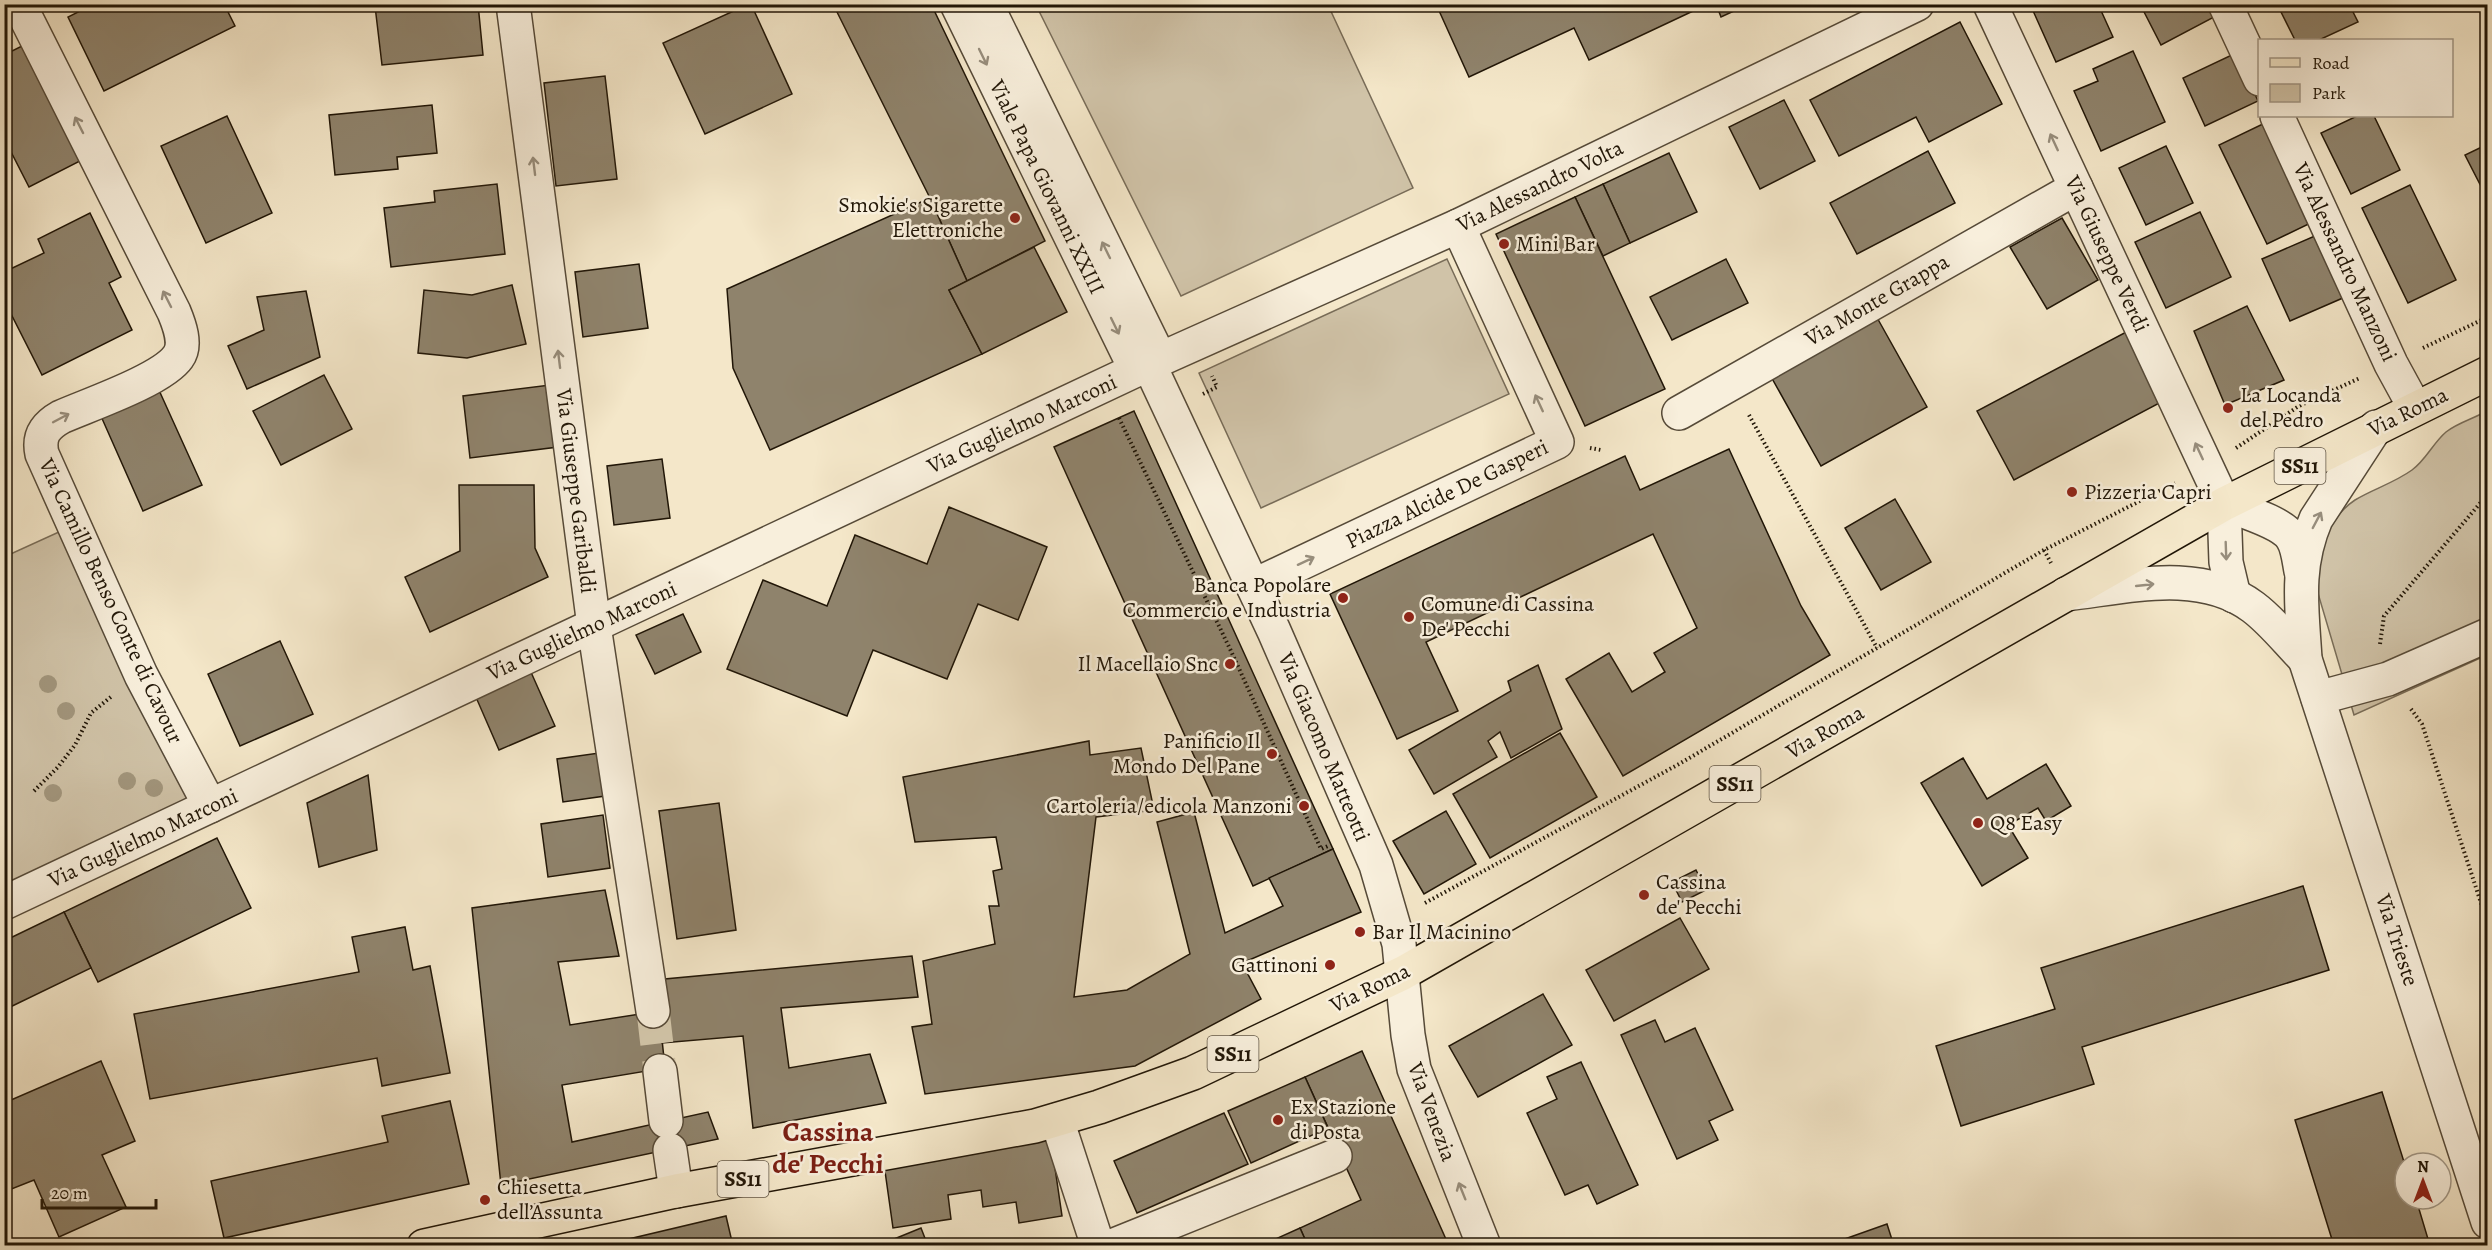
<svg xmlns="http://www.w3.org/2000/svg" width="2492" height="1250" font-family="Alegreya,serif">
  <rect width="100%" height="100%" fill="#f4e7c9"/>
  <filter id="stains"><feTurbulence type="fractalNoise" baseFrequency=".00333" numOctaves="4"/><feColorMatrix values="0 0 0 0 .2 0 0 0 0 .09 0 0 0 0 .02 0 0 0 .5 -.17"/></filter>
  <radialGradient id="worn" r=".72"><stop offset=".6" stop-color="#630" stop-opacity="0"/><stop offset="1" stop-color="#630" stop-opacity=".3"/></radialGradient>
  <g fill="#d0c3a8" stroke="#786c58" stroke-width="1.5">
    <polygon points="1036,5 1328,5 1413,188 1181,296"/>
    <polygon points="1447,259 1509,394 1261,508 1199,373"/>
    <path d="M2487 411V655L2354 715 2317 590C2316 558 2326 519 2355 500 2373 489 2394 483 2412 470 2426 460 2433 443 2446 432 2457 423 2475 418 2487 411Z"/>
    <polygon points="72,526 210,810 4,904 4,557"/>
  </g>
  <g fill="#8f836c" stroke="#211607" stroke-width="1.5">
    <polygon points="94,4 224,4 235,26 104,91 68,17"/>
    <polygon points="389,4 478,4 483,55 382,65 375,6"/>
    <polygon points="749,4 751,4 792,94 705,134 663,43"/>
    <polygon points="833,4 931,4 1045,241 967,281 930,198"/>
    <polygon points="1436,4 1708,4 1589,60 1574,28 1469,77"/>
    <polygon points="1716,4 1749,4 1721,17"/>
    <polygon points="2030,4 2098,4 2113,37 2056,62"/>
    <polygon points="2140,4 2210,4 2216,16 2161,45"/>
    <polygon points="2277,4 2349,4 2358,22 2319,40 2295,40"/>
    <polygon points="1960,22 2002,104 1929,142 1916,117 1839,156 1810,100"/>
    <polygon points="22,46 80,161 29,187 8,146 4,148 4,55"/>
    <polygon points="2133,51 2165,122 2101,151 2074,91 2098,81 2093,69"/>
    <polygon points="2236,53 2258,101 2205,126 2183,78"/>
    <polygon points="605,76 617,179 556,186 544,83"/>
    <polygon points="1784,100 1815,161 1760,189 1729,127"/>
    <polygon points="432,105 437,153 397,157 398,169 335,175 329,115"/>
    <polygon points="227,116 272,213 206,243 161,146"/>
    <polygon points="2357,116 2374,116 2400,170 2351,194 2321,133"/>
    <polygon points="2269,121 2317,220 2267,244 2219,145"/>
    <polygon points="2488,144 2488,200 2465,155"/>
    <polygon points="2166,146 2193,203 2146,225 2119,168"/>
    <polygon points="1928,151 1955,203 1857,254 1830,203"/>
    <polygon points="1669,153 1697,212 1630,243 1603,184"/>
    <polygon points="497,184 505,254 391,267 384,208 435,202 434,191"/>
    <polygon points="1603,184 1630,243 1603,256 1575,197"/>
    <polygon points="2410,185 2456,280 2408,303 2362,208"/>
    <polygon points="1575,197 1665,389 1585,426 1496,234"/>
    <polygon points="930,198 967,281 949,290 982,354 770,450 733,368 727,289"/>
    <polygon points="2200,212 2231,277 2166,308 2135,242"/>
    <polygon points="90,213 121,277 109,283 132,330 42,375 4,300 4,272 44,253 38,239"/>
    <polygon points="2062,218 2098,280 2047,309 2010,247"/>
    <polygon points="2324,232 2352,294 2290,321 2262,259"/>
    <polygon points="1034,247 1067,312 982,354 949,290"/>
    <polygon points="1726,259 1748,303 1672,340 1650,297"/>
    <polygon points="639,264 648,328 583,337 575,272"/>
    <polygon points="512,285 526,344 467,358 418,353 424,290 472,295"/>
    <polygon points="306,291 320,357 247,389 228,346 264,330 257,297"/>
    <polygon points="2247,306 2284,380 2225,405 2194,331"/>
    <polygon points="1875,314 1927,407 1821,466 1769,373"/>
    <polygon points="2130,330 2167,399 2014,480 1977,411"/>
    <polygon points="324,375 352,429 281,465 253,411"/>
    <polygon points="550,385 558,447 470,458 463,396"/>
    <polygon points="158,388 202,485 143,511 100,414"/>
    <polygon points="1134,411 1333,849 1253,886 1054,447"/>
    <polygon points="1729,449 1801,606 1830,655 1623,776 1566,679 1609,653 1632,692 1665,672 1654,653 1697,628 1653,534 1426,642 1458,711 1397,739 1330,594 1625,456 1640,490"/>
    <polygon points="662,459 670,518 614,525 607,466"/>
    <polygon points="459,485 534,485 535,548 548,577 430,632 405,577 460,551"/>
    <polygon points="1895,499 1931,562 1881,590 1845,528"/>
    <polygon points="949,507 1047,547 1018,620 978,604 947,679 873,650 847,716 727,669 763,580 827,606 855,535 927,564"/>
    <polygon points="683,614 701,652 655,674 636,635"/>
    <polygon points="280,641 313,714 240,746 208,674"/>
    <polygon points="1538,665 1562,729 1511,758 1500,732 1488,741 1497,757 1434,794 1409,750 1511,691 1508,681"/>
    <polygon points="530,670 555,726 499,750 475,695"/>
    <polygon points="1560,733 1597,797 1490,858 1453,794"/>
    <polygon points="1089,741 1090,755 1141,748 1154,810 1096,817 1074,997 1127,990 1190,954 1157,822 1194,812 1225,933 1283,906 1269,878 1333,849 1361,912 1242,963 1261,999 1135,1066 925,1094 912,1027 932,1024 923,961 995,944 989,906 999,906 993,871 1002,869 996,837 915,842 903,777"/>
    <polygon points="599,753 605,796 563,802 557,759"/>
    <polygon points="1963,758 1987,799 2046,764 2071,806 2046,821 2038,808 2008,825 2028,858 1982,886 1921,783"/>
    <polygon points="368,775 377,850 319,867 307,803"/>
    <polygon points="719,803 736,930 677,939 659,811"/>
    <polygon points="1446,811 1476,864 1424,894 1393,841"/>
    <polygon points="603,815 610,868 548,877 541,824"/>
    <polygon points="217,838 251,908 98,982 64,912"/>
    <polygon points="1696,870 1706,890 1682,902 1672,882"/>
    <polygon points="2303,886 2329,970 2082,1047 2094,1084 1961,1126 1936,1046 2055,1009 2041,968"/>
    <polygon points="605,890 619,956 558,962 570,1025 659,1011 665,1068 562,1085 572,1142 708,1112 718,1139 501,1185 472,908"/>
    <polygon points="64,912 91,968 4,1010 4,941"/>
    <polygon points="1680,918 1709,969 1614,1021 1586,970"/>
    <polygon points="405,927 413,970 430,966 450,1073 382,1086 377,1058 150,1099 134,1014 359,972 352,937"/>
    <polygon points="912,956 918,997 781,1008 789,1068 870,1054 886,1103 753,1128 743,1036 662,1043 654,980"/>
    <polygon points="1543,994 1572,1045 1478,1097 1449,1046"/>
    <polygon points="1655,1020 1665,1042 1695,1028 1733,1110 1709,1121 1718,1140 1677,1159 1621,1035"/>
    <polygon points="1362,1051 1449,1246 1308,1246 1300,1228 1361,1200 1305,1077"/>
    <polygon points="101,1061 135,1141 102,1155 126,1207 59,1237 34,1180 4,1192 4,1103"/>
    <polygon points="1581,1062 1638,1185 1597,1204 1588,1185 1565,1195 1527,1113 1557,1099 1547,1077"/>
    <polygon points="1305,1077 1328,1128 1251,1163 1228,1111"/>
    <polygon points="2382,1092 2405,1165 2405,1199 2416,1199 2428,1239 2407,1246 2334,1246 2295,1120"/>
    <polygon points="450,1101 469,1184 224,1238 211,1181 388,1142 382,1116"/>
    <polygon points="1224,1113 1248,1164 1137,1213 1114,1161"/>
    <polygon points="1050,1134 1062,1216 1019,1223 1016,1202 983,1207 981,1190 948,1195 951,1219 893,1228 883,1157"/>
    <polygon points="726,1216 733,1246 599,1246"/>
    <polygon points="1887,1224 1894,1246 1825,1246"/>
    <polygon points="921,1228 928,1246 877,1246"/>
    <polygon points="1300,1228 1308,1246 1260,1246"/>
  </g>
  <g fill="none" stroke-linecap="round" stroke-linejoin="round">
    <polyline stroke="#d4c8ac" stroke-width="33" stroke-dasharray="33 16" stroke-linecap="butt" points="653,1011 660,1071"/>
    <g stroke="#564a38" stroke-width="36">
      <g id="minor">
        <path d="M19 4 174 312C179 324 187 345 178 357 162 380 88 405 61 417 45 426 38 436 42 454L141 675 210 806"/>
        <polyline points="513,4 594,626 653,1011"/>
        <polyline points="957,4 1136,370"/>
        <polyline points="986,4 1160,359"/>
        <polyline points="1990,4 2224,504 2226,562 2234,596"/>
        <polyline points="2225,4 2260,79"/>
        <polyline points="2277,116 2391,364 2415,408"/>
        <polyline points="1149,364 1274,631 1376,865 1399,944 1408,1035 1414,1069 1484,1246"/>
        <polyline points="1679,413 2076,188"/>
        <path d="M2376 427 2316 519C2295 568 2302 608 2305 659L2488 1222"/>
        <path d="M2224 504C2242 511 2282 522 2292 538 2298 547 2299 561 2301 571"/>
        <polyline points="1253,586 1557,442 1458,226"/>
        <path d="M2066 594C2127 587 2200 567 2253 607 2272 621 2288 642 2305 659"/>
        <polyline points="2318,698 2388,679 2488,635"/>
        <polyline points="4,903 1136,370 1458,226 1917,4"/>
        <polyline points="660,1071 666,1121"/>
        <polyline points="1057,1120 1098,1246"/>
        <polyline points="670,1150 676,1191"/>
        <polyline points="1112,1246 1335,1156"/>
      </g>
    </g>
    <g stroke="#211607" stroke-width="36">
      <polyline id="major" points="424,1246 676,1191 1035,1126 1099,1107 1193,1073 1403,973 2224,504 2488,373"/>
    </g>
    <g stroke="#211607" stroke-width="4" stroke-dasharray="1.5 3" stroke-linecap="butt">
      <polyline points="2423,348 2488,317"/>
      <polyline points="1203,394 1217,387 1212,376"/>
      <polyline points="1749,415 1877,648"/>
      <polyline points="1119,418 1231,651 1321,849 1328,846"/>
      <polyline points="1590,448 1601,450"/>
      <polyline points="2236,448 2299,406 2360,378"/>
      <polyline points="2044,550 2051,563"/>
      <polyline points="2380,644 2384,616 2488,494"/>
      <polyline points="2411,709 2422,724 2488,924"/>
      <polyline points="34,791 58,767 75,745 91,713 112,696"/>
      <polyline points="1425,903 1679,764 2044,550 2175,483"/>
    </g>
    <use href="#minor" stroke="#f8efdc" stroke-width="33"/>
    <use href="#major" stroke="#f4e7c9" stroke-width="33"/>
  </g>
  <g fill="#a2967d">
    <circle cx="48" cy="684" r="9"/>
    <circle cx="66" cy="711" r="9"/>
    <circle cx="127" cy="781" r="9"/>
    <circle cx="154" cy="788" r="9"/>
    <circle cx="53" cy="793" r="9"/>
  </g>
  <defs><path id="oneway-shaft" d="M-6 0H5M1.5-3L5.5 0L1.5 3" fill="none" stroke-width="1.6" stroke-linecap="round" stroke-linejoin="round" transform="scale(1.5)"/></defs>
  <g stroke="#978d7c">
    <use href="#oneway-shaft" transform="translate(983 57) rotate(64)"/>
    <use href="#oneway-shaft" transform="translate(79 125) rotate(-117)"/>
    <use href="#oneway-shaft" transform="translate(2054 142) rotate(-115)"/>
    <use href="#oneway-shaft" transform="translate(534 166) rotate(-97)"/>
    <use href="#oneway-shaft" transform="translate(1106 250) rotate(-116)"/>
    <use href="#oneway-shaft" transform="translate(167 299) rotate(-117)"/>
    <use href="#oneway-shaft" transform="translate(1115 326) rotate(64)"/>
    <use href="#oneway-shaft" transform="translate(559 359) rotate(-97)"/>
    <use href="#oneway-shaft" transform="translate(1539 403) rotate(-115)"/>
    <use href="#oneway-shaft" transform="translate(61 418) rotate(-28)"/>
    <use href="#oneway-shaft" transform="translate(2199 451) rotate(-115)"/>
    <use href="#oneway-shaft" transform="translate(2317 520) rotate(-62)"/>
    <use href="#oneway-shaft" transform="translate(2226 551) rotate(88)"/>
    <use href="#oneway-shaft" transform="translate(1306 561) rotate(-25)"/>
    <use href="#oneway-shaft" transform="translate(2145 585) rotate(-6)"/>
    <use href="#oneway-shaft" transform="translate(1462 1191) rotate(-112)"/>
  </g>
  <g fill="#8f2418" stroke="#f8efdc" stroke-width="2">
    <circle cx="1015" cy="218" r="6"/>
    <circle cx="1504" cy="244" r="6"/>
    <circle cx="2228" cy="408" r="6"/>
    <circle cx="2072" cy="492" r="6"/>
    <circle cx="1343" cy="598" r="6"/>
    <circle cx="1409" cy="617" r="6"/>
    <circle cx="1230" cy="664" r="6"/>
    <circle cx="1272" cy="754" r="6"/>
    <circle cx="1304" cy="806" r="6"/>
    <circle cx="1978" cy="823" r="6"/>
    <circle cx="1644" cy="895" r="6"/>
    <circle cx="1360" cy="932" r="6"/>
    <circle cx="1330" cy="965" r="6"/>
    <circle cx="1278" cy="1120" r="6"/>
    <circle cx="485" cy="1200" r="6"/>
  </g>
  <g text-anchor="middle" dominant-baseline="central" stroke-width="5" stroke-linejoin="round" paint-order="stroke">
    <g fill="#f8efdc" stroke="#625747" stroke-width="1.5">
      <rect x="2274.5" y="448" width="51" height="36" rx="4.5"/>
      <rect x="1709.5" y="766" width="51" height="36" rx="4.5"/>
      <rect x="1207.5" y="1036" width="51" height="36" rx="4.5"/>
      <rect x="717.5" y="1161" width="51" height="36" rx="4.5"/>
    </g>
    <g font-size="21" font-weight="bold" fill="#211607">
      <text x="2300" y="466">SS11</text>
      <text x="1735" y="784">SS11</text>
      <text x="1233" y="1054">SS11</text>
      <text x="743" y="1179">SS11</text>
    </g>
    <g font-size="22" fill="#211607" stroke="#f8efdc">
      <text transform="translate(1540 186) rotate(-26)">Via Alessandro Volta</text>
      <text transform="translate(1047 187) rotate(64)">Viale Papa Giovanni XXIII</text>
      <text transform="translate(2107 254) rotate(65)">Via Giuseppe Verdi</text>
      <text transform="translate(2345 262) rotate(65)">Via Alessandro Manzoni</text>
      <text transform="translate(1877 300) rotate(-30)">Via Monte Grappa</text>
      <text transform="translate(2408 412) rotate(-26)">Via Roma</text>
      <text transform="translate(1022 424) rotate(-25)">Via Guglielmo Marconi</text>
      <text transform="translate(576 491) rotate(83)">Via Giuseppe Garibaldi</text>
      <text transform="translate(1447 494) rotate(-26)">Piazza Alcide De Gasperi</text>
      <text transform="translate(111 601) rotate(65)">Via Camillo Benso Conte di Cavour</text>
      <text transform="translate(582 631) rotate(-25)">Via Guglielmo Marconi</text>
      <text transform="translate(1825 732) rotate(-30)">Via Roma</text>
      <text transform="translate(1324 747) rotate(67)">Via Giacomo Matteotti</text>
      <text transform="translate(143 838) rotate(-25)">Via Guglielmo Marconi</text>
      <text transform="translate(2397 940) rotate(72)">Via Trieste</text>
      <text transform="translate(1370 988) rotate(-26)">Via Roma</text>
      <text transform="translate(1432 1112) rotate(70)">Via Venezia</text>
    </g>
    <g font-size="22" fill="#211607" stroke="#f8efdc" text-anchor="start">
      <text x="1003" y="205" text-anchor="end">Smokie's Sigarette<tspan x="1003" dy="25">Elettroniche</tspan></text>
      <text x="1516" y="244">Mini Bar</text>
      <text x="2240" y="395">La Locanda<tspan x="2240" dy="25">del Pedro</tspan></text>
      <text x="2084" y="492">Pizzeria Capri</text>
      <text x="1331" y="585" text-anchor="end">Banca Popolare<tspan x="1331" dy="25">Commercio e Industria</tspan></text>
      <text x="1421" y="604">Comune di Cassina<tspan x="1421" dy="25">De' Pecchi</tspan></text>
      <text x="1218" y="664" text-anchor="end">Il Macellaio Snc</text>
      <text x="1260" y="741" text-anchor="end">Panificio Il<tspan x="1260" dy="25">Mondo Del Pane</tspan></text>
      <text x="1292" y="806" text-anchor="end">Cartoleria/edicola Manzoni</text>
      <text x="1990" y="823">Q8 Easy</text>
      <text x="1656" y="882">Cassina<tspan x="1656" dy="25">de' Pecchi</tspan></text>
      <text x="1372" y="932">Bar Il Macinino</text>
      <text x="1318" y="965" text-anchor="end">Gattinoni</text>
      <text x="1290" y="1107">Ex Stazione<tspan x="1290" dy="25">di Posta</tspan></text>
      <text x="497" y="1187">Chiesetta<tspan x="497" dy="25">dell’Assunta</tspan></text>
    </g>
    <g font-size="28" font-weight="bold" fill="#7a1f14" stroke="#f8efdc">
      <text x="828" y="1132">Cassina<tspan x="828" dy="32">de' Pecchi</tspan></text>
    </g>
  </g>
  <rect width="2492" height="1250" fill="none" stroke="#f4e7c9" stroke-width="24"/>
  <rect x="6" y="6" width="2480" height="1238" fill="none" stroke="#211607" stroke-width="3"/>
  <rect x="12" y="12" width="2468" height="1226" fill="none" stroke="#211607" stroke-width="1.5"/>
  <rect x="2258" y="39" width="195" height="78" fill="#f8efdc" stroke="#a29887" stroke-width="1.5"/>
  <rect x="2270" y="58" width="30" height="9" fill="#f4e7c9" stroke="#a29887" stroke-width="1.5"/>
  <text x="2312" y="69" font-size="18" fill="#211607">Road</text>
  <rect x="2270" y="84" width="30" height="18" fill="#d0c3a8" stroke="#a29887" stroke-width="1.5"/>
  <text x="2312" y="99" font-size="18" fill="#211607">Park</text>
  <g transform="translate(2423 1181)"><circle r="28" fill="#f8efdc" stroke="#a29887" stroke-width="1.5"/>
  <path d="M0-4.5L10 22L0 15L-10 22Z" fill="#8f2418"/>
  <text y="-9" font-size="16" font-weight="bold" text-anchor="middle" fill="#211607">N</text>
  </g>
  <path d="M42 1199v9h114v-9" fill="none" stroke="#211607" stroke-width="3"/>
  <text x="51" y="1199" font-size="18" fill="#211607" stroke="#f8efdc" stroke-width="4.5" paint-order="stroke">20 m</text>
  <rect width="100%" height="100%" filter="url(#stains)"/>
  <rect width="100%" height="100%" fill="url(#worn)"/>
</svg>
